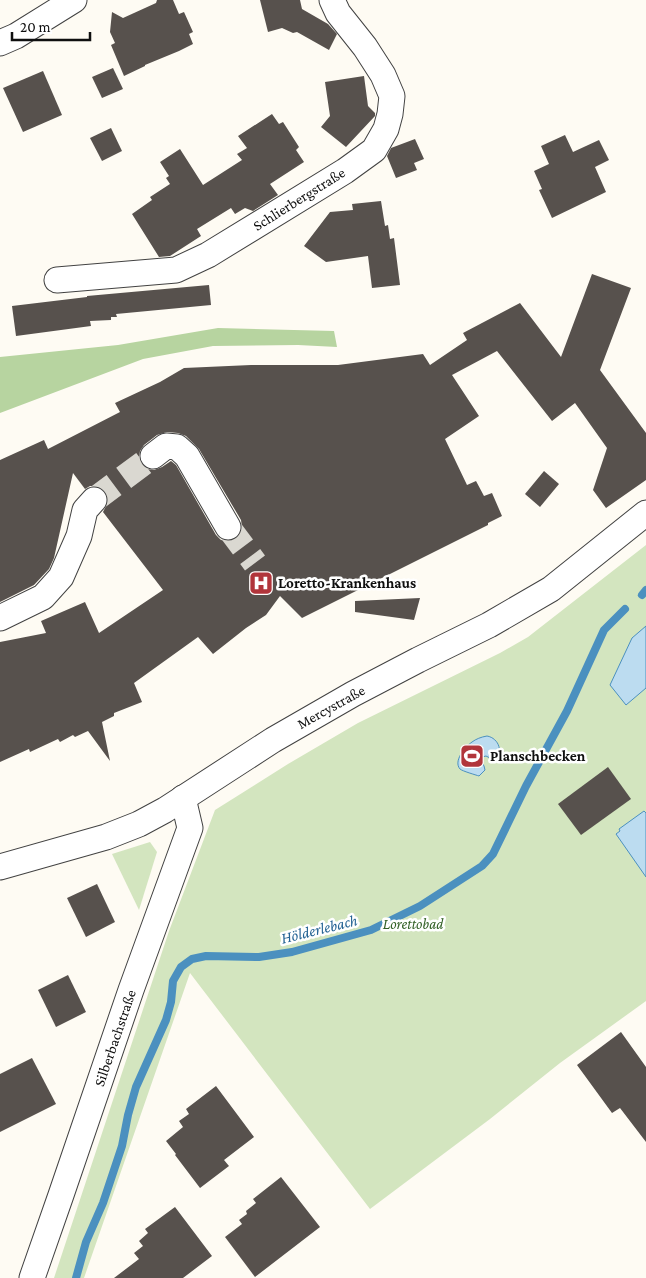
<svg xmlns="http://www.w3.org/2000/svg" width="646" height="1278" font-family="'Crimson Pro',serif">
  <rect width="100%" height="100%" fill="#fefbf3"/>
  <g fill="#d3e5bf">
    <polygon points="646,545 646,1001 560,1063 490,1119 370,1209 190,973 84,1278 54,1278 169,931 215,810 288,764 358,723 500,653 528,637"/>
    <polygon points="150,842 157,852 139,910 112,854"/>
  </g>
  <polygon fill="#b7d4a0" points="218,328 334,331 337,347 298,345 213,346 143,359 0,413 0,357 118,345"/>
  <g fill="#bcdcf0" stroke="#4b90bf">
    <polygon points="646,626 646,688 626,705 610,685 632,638"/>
    <path d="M487 736C499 738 505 754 492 759L486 756 482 757 481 761 484 766 485 770 479 776C476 775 462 771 460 769 453 761 465 747 472 742 476 739 481 737 487 736Z"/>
    <polygon points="644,811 646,813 646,877 616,834 620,831 619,829"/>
  </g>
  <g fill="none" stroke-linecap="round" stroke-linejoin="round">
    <g stroke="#4b90bf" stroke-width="8">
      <polyline points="642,595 646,590"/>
      <polyline points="76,1278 86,1242 103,1203 122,1146 128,1115 136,1087 166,1020 171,1002 173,981 181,967 192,959 206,956 259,957 292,952 371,930 420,906 482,866 493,854 526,786 567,711 604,630 625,609"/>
    </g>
  </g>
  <g fill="#57514d" fill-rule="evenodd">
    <polygon points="157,0 173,0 179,14 184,12 193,32 189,34 193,44 179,51 145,65 145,66 124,76 111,45 115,43 110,32 112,12 123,18 156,3"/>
    <polygon points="260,0 300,0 302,9 328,24 337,34 329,50 297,32 293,33 282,28 268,32"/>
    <polygon points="113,68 123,89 102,98 92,77"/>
    <polygon points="43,71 62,115 23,132 3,88"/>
    <polygon points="364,76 368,106 375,113 375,116 346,147 321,127 330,116 325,82"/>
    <polygon points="272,114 279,124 283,122 299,147 296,150 304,162 270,184 278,195 253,211 245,208 235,214 231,208 197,229 201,236 170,256 159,257 132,214 152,200 150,197 170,184 166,178 169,176 160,162 180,149 203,185 242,160 237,154 247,148 238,136"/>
    <polygon points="111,128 122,151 102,161 90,138"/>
    <polygon points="565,135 573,152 599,140 609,160 595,167 606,192 552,218 539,190 542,189 534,171 549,164 541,146"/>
    <polygon points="415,139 424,159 414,163 417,170 396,178 387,156 391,148"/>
    <polygon points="381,201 385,226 388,225 390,239 394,238 400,285 372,288 368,256 326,262 304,246 330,212 353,210 352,204"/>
    <path d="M592 274 631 288 600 370 646 433V480L606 508 593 490 607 448 575 403 552 421 497 351 452 375 479 416 445 439 467 485 476 481 484 496 492 493 502 516 488 523V525L302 618 280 596 266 615 246 628 213 654 198 637 134 683 142 702 114 713V716L102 722 110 761 88 731 75 737 73 735 60 742 58 739 30 752 29 749 0 762V642L46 633 41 621 85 602 99 633 163 590 103 512 108 502 107 495 104 490 96 486H90L85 489 73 473 54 558 49 569 34 585 0 602V460L44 440 48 449 120 412 115 403 160 382 184 368 251 365H338L423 354 430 365 467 340 463 333 520 303 561 357ZM167 432 178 433 186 436 199 449 241 520 242 527 241 534 236 539 228 541 221 540 216 535 176 465 171 461 162 467 154 470 147 469 141 464 139 457 140 451 144 445 157 435Z"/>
    <polygon points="209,285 211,305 116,314 117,317 111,317 111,320 90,321 91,326 16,336 12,306 87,297 87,296"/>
    <polygon points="544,471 559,484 540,507 525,494"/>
    <polygon points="420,598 414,620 355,612 355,601"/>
    <polygon points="608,767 631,799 581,835 558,804"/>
    <polygon points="97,884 115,922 86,937 67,898"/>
    <polygon points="68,975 86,1012 56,1027 38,990"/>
    <polygon points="621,1032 646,1067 646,1142 620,1108 612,1113 577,1065"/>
    <polygon points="32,1058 56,1104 0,1132 0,1074"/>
    <polygon points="216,1086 254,1137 224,1160 229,1166 200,1188 175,1155 176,1154 166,1141 183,1127 179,1121 189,1114 186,1109"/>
    <polygon points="281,1177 320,1227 255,1277 225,1237 242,1224 239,1220 247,1214 246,1211 256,1203 253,1199"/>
    <polygon points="175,1207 212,1256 183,1278 114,1278 139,1259 134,1253 143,1246 139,1241 148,1233 145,1229"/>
  </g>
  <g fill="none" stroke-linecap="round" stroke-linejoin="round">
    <g stroke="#dad8d1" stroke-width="25" stroke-dasharray="25 12" stroke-linecap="butt">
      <polyline points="94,500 153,456"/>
      <polyline points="228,527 255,563"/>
    </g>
    <g stroke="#424242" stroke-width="27">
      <g id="minor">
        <polyline points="0,43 16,36 74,0"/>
        <polyline points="57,280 176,270 208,255 345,171 374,150 386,129 390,114 392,96 383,75 365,47 338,13 332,0"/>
        <polyline points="153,456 166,446 177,447 187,456 228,527"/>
        <polyline points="0,618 43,597 61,577 79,536 85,510 94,500"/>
        <polyline points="0,867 106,837 139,824 165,810 273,740 353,694 418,660 489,625 551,589 646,513"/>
        <polyline points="32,1278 61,1195 131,990 190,828 183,798"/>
      </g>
    </g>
    <use href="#minor" stroke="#fff" stroke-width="25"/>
  </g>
  <defs>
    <g id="hospital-square" transform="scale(1.25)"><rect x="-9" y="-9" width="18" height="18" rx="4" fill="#b1353b" stroke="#fff"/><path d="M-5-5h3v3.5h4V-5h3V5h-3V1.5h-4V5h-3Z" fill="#fff"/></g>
    <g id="stadium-square" transform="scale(1.25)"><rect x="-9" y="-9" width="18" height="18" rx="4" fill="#b1353b" stroke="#fff"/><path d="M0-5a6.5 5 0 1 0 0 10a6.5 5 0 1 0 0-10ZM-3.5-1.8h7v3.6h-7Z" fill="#fff"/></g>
  </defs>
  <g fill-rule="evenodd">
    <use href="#hospital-square" x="261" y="583"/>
    <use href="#stadium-square" x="472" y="756"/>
  </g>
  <g text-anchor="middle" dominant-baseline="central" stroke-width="5" stroke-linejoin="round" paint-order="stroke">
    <g font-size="15" fill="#0f0f0f" stroke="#fff">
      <text transform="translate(299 199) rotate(-32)">Schlierbergstraße</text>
      <text transform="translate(331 707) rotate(-29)">Mercystraße</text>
      <text transform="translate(115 1038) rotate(-71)">Silberbachstraße</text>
    </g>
    <g font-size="15" font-weight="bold" fill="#0f0f0f" stroke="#fff" text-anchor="start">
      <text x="278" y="583">Loretto-Krankenhaus</text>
      <text x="490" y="756">Planschbecken</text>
    </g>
    <g font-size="15" font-style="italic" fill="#326026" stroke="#fff">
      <text x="413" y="924">Lorettobad</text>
    </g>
    <g font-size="16" font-style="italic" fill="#256394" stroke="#fff">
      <text transform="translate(319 929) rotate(-14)">Hölderlebach</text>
    </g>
  </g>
  <path d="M12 32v8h78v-8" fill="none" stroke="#0f0f0f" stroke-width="2.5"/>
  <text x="20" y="32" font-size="15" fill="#0f0f0f" stroke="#ffffff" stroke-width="4" paint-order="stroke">20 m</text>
</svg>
